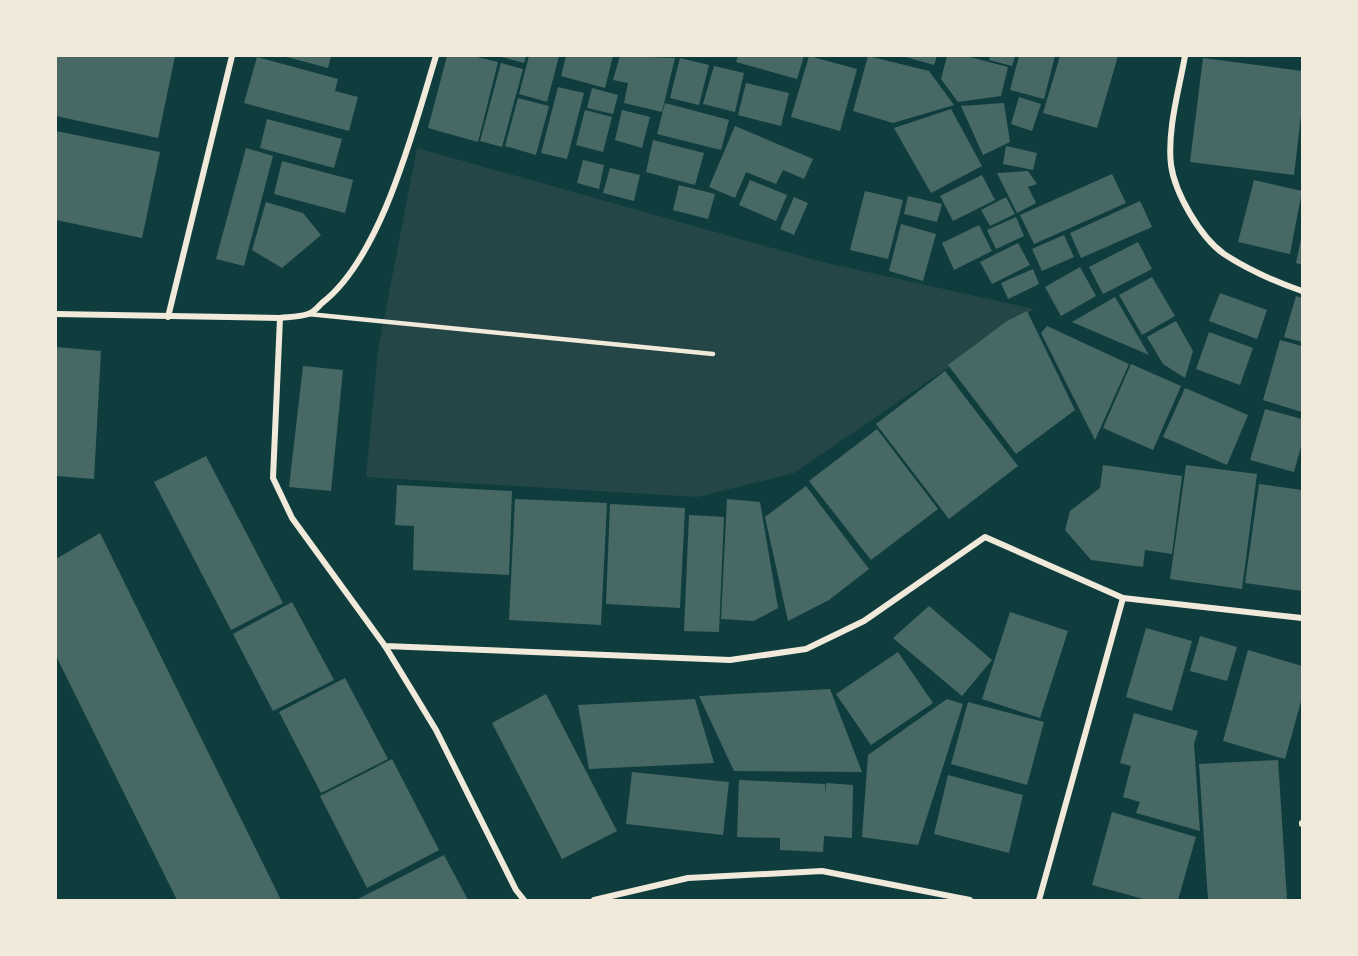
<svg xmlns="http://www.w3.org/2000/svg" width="1358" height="956" font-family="Ubuntu,sans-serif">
  <rect width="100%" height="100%" fill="#0f3d3e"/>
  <polygon fill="#244646" points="417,148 822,262 1034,309 794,473 697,497 366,477 378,351"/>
  <g fill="#486865">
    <polygon points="56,56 175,56 158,138 56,116"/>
    <polygon points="283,56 331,56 328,68"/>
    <polygon points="447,56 473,56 498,62 478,142 428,128"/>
    <polygon points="498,56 526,56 524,63"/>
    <polygon points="529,56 559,56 547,102 519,94"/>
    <polygon points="566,56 613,56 605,88 561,76"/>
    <polygon points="620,56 675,58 662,112 624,103 628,83 613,80"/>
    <polygon points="738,56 804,56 797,79 736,62"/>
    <polygon points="809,56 857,69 840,131 791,117"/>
    <polygon points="868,56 929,71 954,105 893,123 853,111"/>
    <polygon points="902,56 937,56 934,65"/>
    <polygon points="947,56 966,56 1008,67 1001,96 958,102 941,79"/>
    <polygon points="990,56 1015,56 1012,66 989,60"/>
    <polygon points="1019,56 1055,56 1044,99 1010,90"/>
    <polygon points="1060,56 1118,56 1097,128 1043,113"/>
    <polygon points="257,57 338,79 335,91 358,97 349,131 244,103"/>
    <polygon points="680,58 709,65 699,105 670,98"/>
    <polygon points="1203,58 1302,71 1302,107 1294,175 1190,162"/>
    <polygon points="501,63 523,69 502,147 480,141"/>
    <polygon points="714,66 744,73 735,112 703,104"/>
    <polygon points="746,83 789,93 781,126 738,115"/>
    <polygon points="558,87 584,93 567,159 541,153"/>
    <polygon points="592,88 618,95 613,114 587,108"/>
    <polygon points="1019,97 1041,104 1032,131 1011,124"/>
    <polygon points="518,98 549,106 536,155 505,146"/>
    <polygon points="665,103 729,120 721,150 657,134"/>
    <polygon points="1004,103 1010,142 983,155 961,106"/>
    <polygon points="951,109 982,166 931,193 894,128"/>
    <polygon points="585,110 612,117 603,152 576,145"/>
    <polygon points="622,110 650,117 642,148 615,140"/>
    <polygon points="267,119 342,139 334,168 260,148"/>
    <polygon points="735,126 813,159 804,179 783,170 776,184 746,172 735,198 709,187"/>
    <polygon points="56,131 160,152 142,238 56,220"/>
    <polygon points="653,140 704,153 695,185 646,172"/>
    <polygon points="1006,146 1037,153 1033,170 1003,164"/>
    <polygon points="246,148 273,156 244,266 216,259"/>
    <polygon points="583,160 604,165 599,189 577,183"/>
    <polygon points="282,161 353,180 345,213 274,194"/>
    <polygon points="610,168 640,175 634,201 603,193"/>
    <polygon points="1028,171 1037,184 1028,187 1036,203 1017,213 997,173"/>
    <polygon points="1112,174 1126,203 1034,244 1020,215"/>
    <polygon points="982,175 995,200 953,221 940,196"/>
    <polygon points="750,180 787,195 776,221 739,205"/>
    <polygon points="1254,180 1302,191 1290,254 1238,242"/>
    <polygon points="679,185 715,194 708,219 673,210"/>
    <polygon points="865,191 903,200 888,259 850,250"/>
    <polygon points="908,196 942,204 937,222 904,214"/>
    <polygon points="794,197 808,203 794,235 780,229"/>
    <polygon points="1006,197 1015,214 990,226 981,210"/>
    <polygon points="1140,201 1152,227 1081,258 1070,233"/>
    <polygon points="266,202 303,213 321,235 282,268 252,250"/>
    <polygon points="1016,217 1024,236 996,249 987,230"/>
    <polygon points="901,224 936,234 923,281 889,271"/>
    <polygon points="979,225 992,251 954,270 942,243"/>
    <polygon points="1064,235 1074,257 1042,271 1032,249"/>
    <polygon points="1301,239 1302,239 1302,265 1296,263"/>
    <polygon points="1138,242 1152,269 1103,294 1089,267"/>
    <polygon points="1018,243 1030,265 992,284 980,262"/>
    <polygon points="1080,267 1096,296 1061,316 1045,287"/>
    <polygon points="1033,269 1039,284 1008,299 1001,283"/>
    <polygon points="1152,277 1175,316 1142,335 1119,295"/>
    <polygon points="1220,293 1267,310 1257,339 1209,321"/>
    <polygon points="1296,296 1302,298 1302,342 1284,337"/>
    <polygon points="1115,297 1149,355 1072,322"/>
    <polygon points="1027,311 1075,410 1016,454 948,365 1007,321"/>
    <polygon points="1176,321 1193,351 1185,378 1163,364 1147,337"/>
    <polygon points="1047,326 1129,364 1095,440 1041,333"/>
    <polygon points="1209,332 1253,348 1240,385 1196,369"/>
    <polygon points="1280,340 1302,346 1302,412 1263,400"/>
    <polygon points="56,347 101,351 94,479 56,476"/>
    <polygon points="1131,364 1181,386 1153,450 1103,428"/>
    <polygon points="303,366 343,370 331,491 289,487"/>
    <polygon points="945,371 1018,466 949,519 876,424"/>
    <polygon points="1185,388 1248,415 1227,465 1163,437"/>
    <polygon points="1265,409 1302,419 1302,443 1294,472 1250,460"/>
    <polygon points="877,429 938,509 871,560 809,481"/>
    <polygon points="206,456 283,603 231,630 154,482"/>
    <polygon points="1103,465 1182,476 1172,554 1145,550 1143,567 1091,560 1065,530 1070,511 1100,488"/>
    <polygon points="1186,465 1257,474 1242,589 1170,579"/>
    <polygon points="1259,484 1302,490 1302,591 1245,583"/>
    <polygon points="397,485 512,491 509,575 413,570 414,526 395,525"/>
    <polygon points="806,486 869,569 829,600 788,621 765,517"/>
    <polygon points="515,499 607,503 601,625 509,620"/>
    <polygon points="727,499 760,502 778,608 754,621 721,619"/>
    <polygon points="610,504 685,508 680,608 606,604"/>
    <polygon points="689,515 724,517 719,632 684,631"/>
    <polygon points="100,533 281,900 177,900 56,656 56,559"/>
    <polygon points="292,602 334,680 273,711 233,634"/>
    <polygon points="929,606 992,660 962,696 893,638"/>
    <polygon points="1010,612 1068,631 1040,718 982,699"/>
    <polygon points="1146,628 1192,641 1172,711 1126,697"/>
    <polygon points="1200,636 1237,647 1227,681 1190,671"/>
    <polygon points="1248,650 1302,666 1302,698 1285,759 1223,741"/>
    <polygon points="898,652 933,703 871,745 836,694"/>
    <polygon points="345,678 388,759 321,793 279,712"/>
    <polygon points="830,689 862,772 734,771 699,696"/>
    <polygon points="546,694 617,831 562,859 492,723"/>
    <polygon points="695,699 714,763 589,769 578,705"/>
    <polygon points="947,699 963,704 918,845 862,837 868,755"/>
    <polygon points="968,702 1044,722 1027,785 951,764"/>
    <polygon points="1134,713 1198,731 1194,744 1200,831 1136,813 1140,802 1123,797 1131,766 1120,763"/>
    <polygon points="392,759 439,850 367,888 320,796"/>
    <polygon points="1278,760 1287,900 1208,900 1199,764"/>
    <polygon points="632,772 729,782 723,835 626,824"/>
    <polygon points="948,775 1023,795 1009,853 934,834"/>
    <polygon points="739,780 825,784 826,795 826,783 853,785 852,838 824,836 823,852 780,850 780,838 737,837"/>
    <polygon points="1112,812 1196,837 1178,900 1147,900 1092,885"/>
    <polygon points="444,855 468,900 356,900"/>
  </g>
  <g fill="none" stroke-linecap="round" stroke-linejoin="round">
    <polyline stroke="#f1e9da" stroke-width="4.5" points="308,314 713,354"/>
    <g stroke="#f1e9da" stroke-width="6">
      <path d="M1185 56C1179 90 1167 130 1171 165 1175 193 1200 237 1224 254 1247 269 1276 282 1302 291"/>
      <path d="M56 314 280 318C289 317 300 317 308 314 313 313 318 307 322 303 382 257 414 127 436 56"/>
      <polyline points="168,317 232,56"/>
      <polyline points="280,318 273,478 292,518 385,646 730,660 806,649 864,621 985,537 1123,598 1302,618"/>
      <polyline points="385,646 436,730 516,890 524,900"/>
      <polyline points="1302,823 1302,824"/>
      <polyline points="594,900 688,878 822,871 970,900"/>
      <polyline points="1039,900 1123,598"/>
    </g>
  </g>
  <rect width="1358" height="956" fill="none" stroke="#f1e9da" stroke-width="114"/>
</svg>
